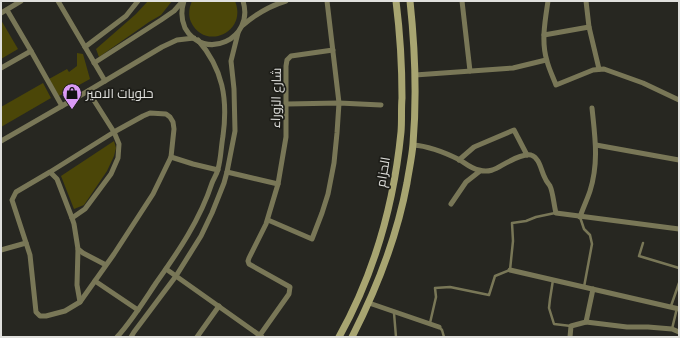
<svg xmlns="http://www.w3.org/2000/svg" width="680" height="338" font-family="'Times New Roman',Cairo,serif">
  <rect width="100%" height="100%" fill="#272721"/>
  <g fill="#4b4608">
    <polygon points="148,1 172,1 161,15 149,22 99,57 96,49 136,14"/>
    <path d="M192 1H235C248 33 204 51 191 22 188 15 189 8 192 1Z"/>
    <polygon points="1,20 18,49 1,59"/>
    <polygon points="77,53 83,54 90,79 59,96 49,79 67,69 69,72 77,66"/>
    <polygon points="43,83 51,98 1,127 1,107"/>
    <polygon points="114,141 116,148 114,156 107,171 84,205 74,209 61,176"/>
  </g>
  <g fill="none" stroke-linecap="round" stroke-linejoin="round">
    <g stroke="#797757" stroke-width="2.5">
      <polyline points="580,217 584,229 590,235 592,244 584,287"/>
      <polyline points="643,243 639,256 679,268"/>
      <polyline points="553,280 550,299 549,308 554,324 571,326"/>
      <polyline points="671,306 679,283"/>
      <polyline points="394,313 396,337"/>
      <polyline points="430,323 436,297 435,288 450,287 489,295 495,276 510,270 513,241 512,223 526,221 536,217 555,213"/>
      <polyline points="439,327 442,330 444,337"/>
      <polyline points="672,329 677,308"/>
    </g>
    <g stroke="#797757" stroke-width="5">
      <polyline points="58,1 105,81"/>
      <path d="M184 1C181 10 181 19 185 28 204 62 255 39 243 1"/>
      <polyline points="462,1 470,71"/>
      <path d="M548 1C545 21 541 42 547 61 549 69 553 77 556 85L593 70 604 69 643 83 679 100"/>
      <polyline points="586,1 589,27 599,69"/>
      <polyline points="7,10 31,51 62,106"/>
      <polyline points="1,13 21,1"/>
      <path d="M243 25C256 14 269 6 286 1"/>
      <polyline points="544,35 589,27"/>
      <polyline points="85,47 126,16 138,1"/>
      <polyline points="94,63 161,20 174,11 182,2"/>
      <polyline points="1,68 31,51"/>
      <polyline points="415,75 513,68 546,60"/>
      <polyline points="287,104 339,103 381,105"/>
      <polyline points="1,141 88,91 162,47 177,40 194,38"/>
      <path d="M413 145C429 146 446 153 460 160 466 164 472 169 479 170 492 174 499 166 510 161 515 158 525 154 531 155 540 158 541 171 545 178 546 181 548 183 550 186 553 192 554 206 556 213L679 229"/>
      <polyline points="596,145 679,160"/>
      <polyline points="171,157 193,164 218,170"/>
      <polyline points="459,160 474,147 514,130 527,155"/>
      <polyline points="50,172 114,132 143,116 150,113 166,114 170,117 173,122 174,129 171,157 153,194 114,254 80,302 65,311 46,316 40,316 36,312 30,255 12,200 16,192 50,172 57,179 72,218 74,224 78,249 83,253 106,265"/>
      <polyline points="227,172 278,184"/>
      <polyline points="451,204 466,182 480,171"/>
      <path d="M580 217C583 208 587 200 590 191 599 162 595 137 592 108"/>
      <polyline points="72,218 85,209 111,174 118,158 119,144 114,132 88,91"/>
      <polyline points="268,220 312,239 322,213 328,194 334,163 337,133 339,103 327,1"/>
      <polyline points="78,249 77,285 80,302"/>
      <polyline points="1,250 26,243"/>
      <polyline points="166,269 262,337"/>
      <polyline points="510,270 679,309"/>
      <polyline points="95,281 138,310"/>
      <polyline points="369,303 439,327"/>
      <polyline points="586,322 627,327 648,327 672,329 679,332"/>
      <polyline points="260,335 289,294 290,287 249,264 248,261 249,258 266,224 278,184 286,137 286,66 287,60 291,56 333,50"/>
      <path d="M117 337C131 322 144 301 156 283 178 252 200 220 212 183 214 178 217 174 218 169 221 159 221 147 223 136 228 99 223 69 198 40"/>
      <polyline points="131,337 134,332 176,276 201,236 212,213 224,183 227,172 235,131 234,89 231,61 238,33"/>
      <polyline points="197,337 219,306"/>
      <polyline points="570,337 571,326 586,322 593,289"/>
    </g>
    <g stroke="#a8a571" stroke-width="7">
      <path d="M339 337C374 274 394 203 401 132 402 121 401 109 402 98 402 66 400 33 396 1"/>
      <path d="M352 337C377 288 397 237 407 183 409 170 412 157 413 144 417 96 415 48 410 1"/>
    </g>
  </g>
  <defs>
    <g id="shop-pin" transform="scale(1)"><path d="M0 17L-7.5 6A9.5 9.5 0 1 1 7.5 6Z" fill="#da9af6" stroke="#1d1d18"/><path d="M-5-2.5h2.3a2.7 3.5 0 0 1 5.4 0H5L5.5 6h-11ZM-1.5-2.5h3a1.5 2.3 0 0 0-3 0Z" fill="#111"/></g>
  </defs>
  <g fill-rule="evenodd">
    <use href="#shop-pin" x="72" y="93"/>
  </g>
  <g text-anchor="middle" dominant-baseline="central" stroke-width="3.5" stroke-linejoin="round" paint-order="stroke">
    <g font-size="13" fill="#e0e0dd" stroke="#1d1d18" text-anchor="start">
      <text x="86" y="93">حلويات الامير</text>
    </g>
    <g font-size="13" fill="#e0e0dd" stroke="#1d1d18">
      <text transform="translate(276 98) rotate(-89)">شارع الزوراء</text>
      <text transform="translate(383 172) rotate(-80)">الحزام</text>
    </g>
  </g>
  <rect width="680" height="338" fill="none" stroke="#e0e0dd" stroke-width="4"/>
</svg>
